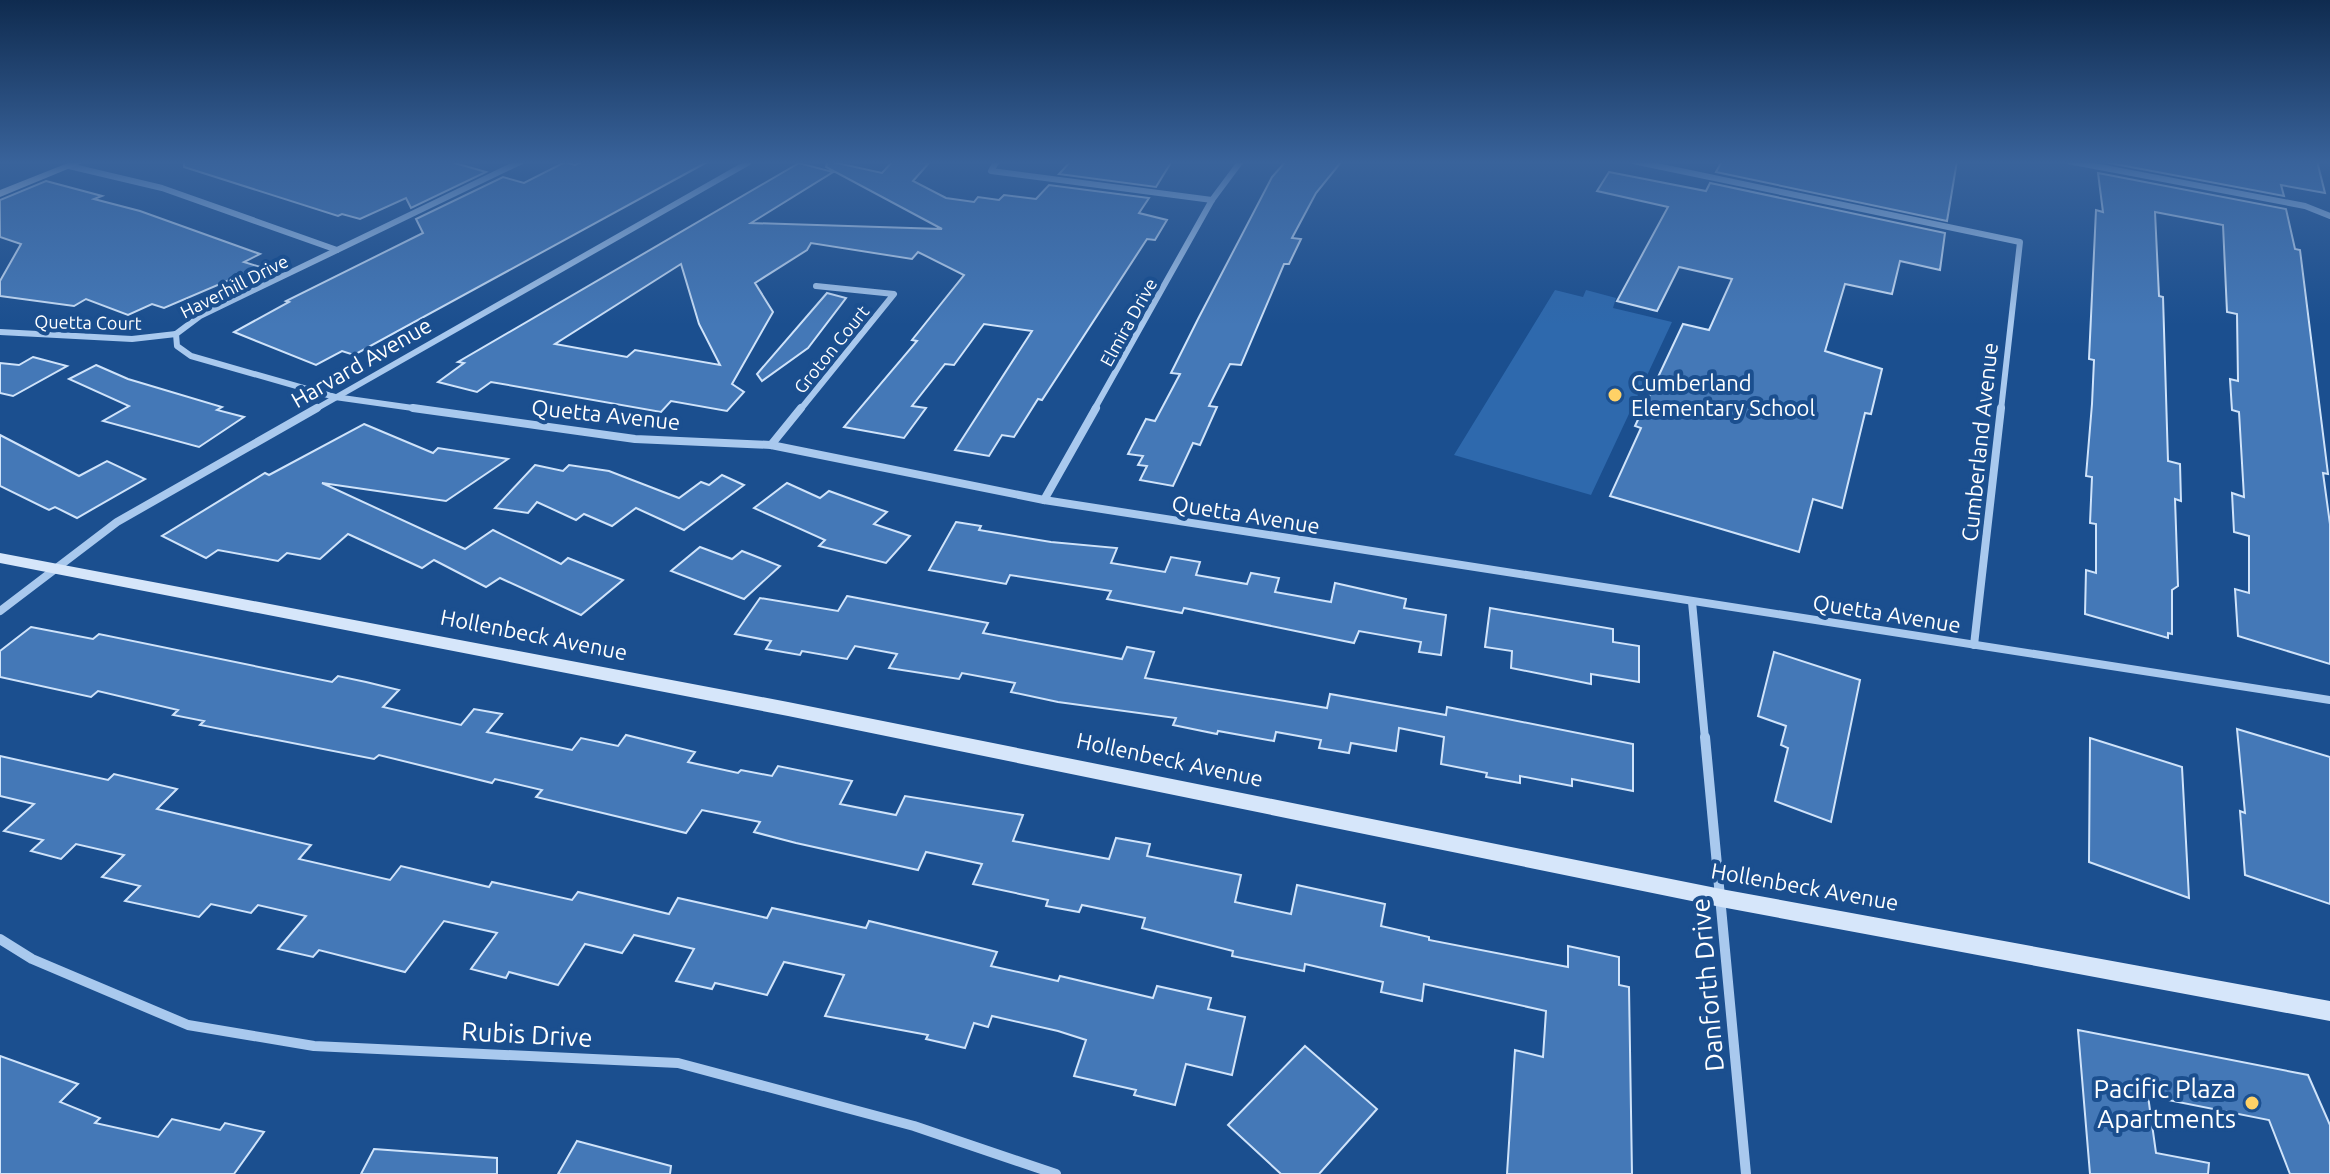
<svg xmlns="http://www.w3.org/2000/svg" width="2330" height="1174" font-family="Ubuntu,sans-serif">
  <rect width="100%" height="100%" fill="#1b4f8f"/>
  <polygon fill="#2e69ad" points="1555,290 1583,297 1586,290 1616,298 1613,308 1672,322 1591,495 1454,455"/>
  <g fill="#4478b7" stroke="#cfe3fa" stroke-width="2" fill-rule="evenodd">
    <polygon points="184,161 448,161 486,172 411,208 406,198 360,219 342,214 338,216 184,167"/>
    <polygon points="583,161 709,161 354,355 342,351 316,365 234,332 289,302 286,301 423,233 416,219 503,177 524,183 565,162 575,165"/>
    <path d="M828 161 882 173 893 161 929 163 913 181 946 198 974 202 978 197 999 200 1004 195 1036 199 1049 185 1149 198 1139 213 1167 220 1155 240 1147 239 1042 400 1038 399 1014 437 1002 435 989 456 955 450 1032 331 984 324 954 365 945 364 912 406 926 408 904 438 844 427 917 341 912 340 964 275 918 252 912 259 811 243 807 250 755 283 773 312 732 384 744 392 727 411 671 401 661 412 491 382 477 392 438 382 464 363 458 362 799 163 833 172 751 223 942 229 826 167ZM681 264 699 324 720 365 635 350 627 357 555 344Z"/>
    <polygon points="1071,161 1172,161 1156,187 1059,174"/>
    <polygon points="1286,161 1342,161 1316,193 1292,238 1301,239 1289,264 1284,264 1241,365 1230,364 1209,406 1217,407 1200,445 1193,443 1173,486 1140,480 1147,466 1138,465 1143,456 1128,454 1146,419 1155,421 1180,374 1171,373 1198,319 1272,177"/>
    <polygon points="1722,161 1957,161 1947,221 1716,172"/>
    <polygon points="2099,161 2317,161 2325,193 2281,185 2284,196"/>
    <polygon points="1609,172 1706,191 1710,183 1945,233 1940,270 1900,261 1892,294 1845,284 1825,351 1882,369 1871,414 1865,413 1842,508 1813,499 1799,552 1610,496 1641,428 1635,426 1683,324 1709,330 1732,279 1679,267 1657,311 1617,301 1668,207 1597,191"/>
    <polygon points="2098,173 2286,209 2295,249 2300,250 2328,474 2323,473 2330,524 2330,664 2238,636 2235,589 2249,593 2249,536 2234,532 2232,493 2244,497 2239,412 2232,410 2230,379 2238,381 2237,314 2227,312 2223,225 2155,212 2159,296 2163,297 2168,461 2180,464 2181,501 2175,499 2178,586 2172,590 2172,634 2168,633 2168,638 2085,614 2086,570 2096,573 2096,524 2090,523 2092,477 2086,476 2092,404 2094,360 2089,359 2096,210 2103,212"/>
    <polygon points="46,181 102,196 94,199 140,211 260,254 244,262 260,267 164,308 152,304 128,315 86,299 74,306 0,296 0,281 21,244 0,237 0,200"/>
    <polygon points="827,293 846,298 808,348 762,381 757,374"/>
    <polygon points="33,357 67,366 13,396 0,393 0,363 19,365"/>
    <polygon points="96,365 128,379 222,407 217,410 244,417 199,447 103,421 129,406 69,379"/>
    <polygon points="364,424 433,453 438,448 508,459 446,501 322,483 465,549 493,530 561,564 568,558 623,580 581,615 500,578 486,587 434,560 422,568 348,534 320,559 287,553 278,561 218,550 206,558 162,536 265,473 269,475"/>
    <polygon points="0,435 79,476 107,461 145,479 77,518 55,507 49,510 0,486"/>
    <polygon points="535,465 563,471 569,465 609,471 679,498 701,482 709,485 722,475 744,485 684,530 636,508 612,526 584,514 576,520 537,502 528,513 495,508"/>
    <polygon points="787,483 820,498 829,491 887,512 874,524 910,536 886,563 819,546 825,540 754,508"/>
    <polygon points="956,522 981,526 979,530 1051,542 1117,548 1111,563 1165,572 1171,557 1200,562 1196,575 1247,584 1251,573 1279,578 1275,592 1331,602 1335,583 1406,599 1404,608 1446,615 1441,655 1419,652 1421,642 1359,631 1354,643 1184,608 1182,613 1107,599 1111,591 1010,575 1006,584 929,570"/>
    <polygon points="700,547 732,559 742,551 780,566 744,599 671,571"/>
    <polygon points="847,596 988,623 983,633 1122,659 1127,647 1154,652 1145,678 1327,708 1330,694 1446,715 1447,707 1633,744 1633,791 1572,779 1572,786 1520,776 1520,783 1486,777 1487,773 1441,764 1444,737 1399,728 1396,751 1351,743 1349,753 1319,748 1321,740 1276,732 1274,741 1218,731 1217,734 1173,725 1176,718 1058,702 1011,692 1015,683 962,673 959,679 889,668 897,654 855,646 847,659 802,651 800,655 766,649 771,641 735,634 760,598 838,611"/>
    <polygon points="1490,608 1613,629 1613,642 1639,646 1639,682 1591,674 1591,684 1511,668 1512,651 1485,647"/>
    <polygon points="31,627 93,639 99,634 332,682 338,676 366,682 399,690 383,707 461,725 474,709 502,714 487,732 572,750 581,738 618,746 626,735 695,752 688,762 738,773 741,770 772,776 778,766 852,781 840,804 896,815 905,796 1023,815 1013,841 1066,851 1109,859 1116,838 1150,844 1147,856 1241,875 1235,902 1291,914 1297,885 1385,904 1381,926 1429,937 1429,940 1568,967 1568,946 1619,957 1619,985 1629,987 1632,1174 1507,1174 1515,1050 1543,1057 1546,1011 1424,984 1422,1001 1381,992 1383,982 1305,964 1304,971 1232,956 1233,951 1142,928 1145,918 1082,905 1079,912 1046,906 1048,900 973,884 982,864 926,852 918,870 796,843 754,832 760,822 702,810 686,833 536,797 542,790 495,779 492,783 379,755 374,759 200,725 204,721 173,715 178,710 98,691 91,697 0,677 0,651"/>
    <polygon points="1774,652 1860,680 1831,822 1775,801 1788,748 1781,745 1786,726 1758,716"/>
    <polygon points="2237,729 2330,757 2330,904 2245,875 2240,811 2245,813"/>
    <polygon points="2090,738 2182,767 2189,898 2089,862"/>
    <polygon points="0,756 108,780 114,774 177,789 157,809 311,845 299,859 390,880 401,866 489,887 492,882 572,900 578,892 669,914 678,898 767,918 772,908 866,928 869,921 997,952 991,966 1058,981 1060,976 1153,998 1157,986 1211,998 1208,1009 1245,1017 1232,1075 1186,1064 1175,1105 1134,1095 1136,1090 1074,1076 1086,1040 1058,1031 992,1016 988,1027 974,1023 965,1048 926,1039 928,1035 825,1016 844,975 784,962 767,995 715,983 712,989 676,981 694,949 634,935 622,953 585,944 558,985 509,972 506,978 471,969 497,933 444,921 405,972 319,950 313,957 278,949 306,916 258,905 251,913 211,904 199,917 125,901 140,886 102,877 124,855 76,844 61,859 31,851 43,840 4,831 34,804 0,796"/>
    <polygon points="2078,1030 2308,1075 2330,1125 2330,1174 2290,1174 2269,1120 2148,1096 2156,1153 2209,1163 2208,1174 2090,1174"/>
    <polygon points="1305,1046 1377,1109 1319,1174 1281,1174 1228,1125"/>
    <polygon points="0,1056 78,1084 60,1102 100,1118 95,1123 158,1137 172,1119 220,1130 225,1123 264,1132 234,1174 0,1174"/>
    <polygon points="577,1141 671,1166 670,1174 558,1174"/>
    <polygon points="374,1149 497,1158 497,1174 361,1174"/>
  </g>
  <g fill="none" stroke-linecap="round" stroke-linejoin="round">
    <g stroke="#a9c9ee" stroke-width="6">
      <polyline points="997,161 991,171 1212,200"/>
      <polyline points="1633,161 2020,242 2001,410"/>
      <polyline points="2068,161 2305,206 2330,216"/>
      <polyline points="69,166 162,188 337,250"/>
      <polyline points="0,332 132,339 176,334"/>
      <polyline points="176,334 177,346 191,356 335,397 427,410"/>
      <polyline points="176,334 200,316 522,161"/>
      <polyline points="314,410 751,161"/>
      <polyline points="800,410 894,294 816,286"/>
      <polyline points="1094,410 1212,200 1241,161"/>
    </g>
    <g stroke="#a9c9ee" stroke-width="8">
      <polyline points="413,408 635,439 771,445 1044,500 2330,700"/>
      <polyline points="771,445 801,408"/>
      <polyline points="1044,500 1096,408"/>
      <polyline points="1692,602 1705,739"/>
      <polyline points="0,611 117,522 317,408"/>
      <polyline points="1974,645 2001,408"/>
    </g>
    <g stroke="#a9c9ee" stroke-width="10">
      <polyline points="1705,737 1746,1174"/>
      <polyline points="0,939 32,959 188,1025 314,1046 678,1063 914,1126 1056,1174"/>
    </g>
    <g fill="#d6e6fa" fill-rule="evenodd">
      <polygon points="73,161 87,161 0,197 0,190"/>
      <polygon points="0,553 788,702 1721,889 2330,1001 2330,1021 1721,907 788,716 0,563"/>
    </g>
  </g>
  <linearGradient id="sky" x2="0" y2="1"><stop stop-color="#0f2b4f"/><stop offset="0.5" stop-color="#39639b"/><stop offset="1" stop-color="#39639b" stop-opacity="0"/></linearGradient>
  <rect width="2330" height="325" fill="url(#sky)"/>
  <g fill="#ffd166" stroke="#1b4f8f" stroke-width="3">
    <circle cx="1615" cy="395" r="8"/>
    <circle cx="2252" cy="1103" r="8"/>
  </g>
  <g text-anchor="middle" dominant-baseline="central" stroke-width="8" stroke-linejoin="round" paint-order="stroke">
    <g font-size="18" fill="#fff" stroke="#1b4f8f">
      <text transform="translate(234 286) rotate(-27)">Haverhill Drive</text>
      <text transform="translate(88 322) rotate(1)">Quetta Court</text>
      <text transform="translate(1128 322) rotate(-61)">Elmira Drive</text>
      <text transform="translate(831 349) rotate(-51)">Groton Court</text>
    </g>
    <g font-size="22" fill="#fff" stroke="#1b4f8f">
      <text transform="translate(361 362) rotate(-30)">Harvard Avenue</text>
      <text transform="translate(606 414) rotate(6)">Quetta Avenue</text>
      <text transform="translate(1979 442) rotate(-84)">Cumberland Avenue</text>
      <text transform="translate(1246 514) rotate(9)">Quetta Avenue</text>
      <text transform="translate(1887 613) rotate(9)">Quetta Avenue</text>
      <text transform="translate(534 634) rotate(11)">Hollenbeck Avenue</text>
      <text transform="translate(1170 759) rotate(12)">Hollenbeck Avenue</text>
      <text transform="translate(1805 886) rotate(10)">Hollenbeck Avenue</text>
    </g>
    <g font-size="22" fill="#fff" stroke="#1b4f8f" text-anchor="start">
      <text x="1631" y="382">Cumberland<tspan x="1631" dy="25">Elementary School</tspan></text>
    </g>
    <g font-size="26" fill="#fff" stroke="#1b4f8f">
      <text transform="translate(1707 985) rotate(-95)">Danforth Drive</text>
      <text transform="translate(527 1034) rotate(3)">Rubis Drive</text>
    </g>
    <g font-size="26" fill="#fff" stroke="#1b4f8f" text-anchor="end">
      <text x="2236" y="1088">Pacific Plaza<tspan x="2236" dy="30">Apartments</tspan></text>
    </g>
  </g>
</svg>
